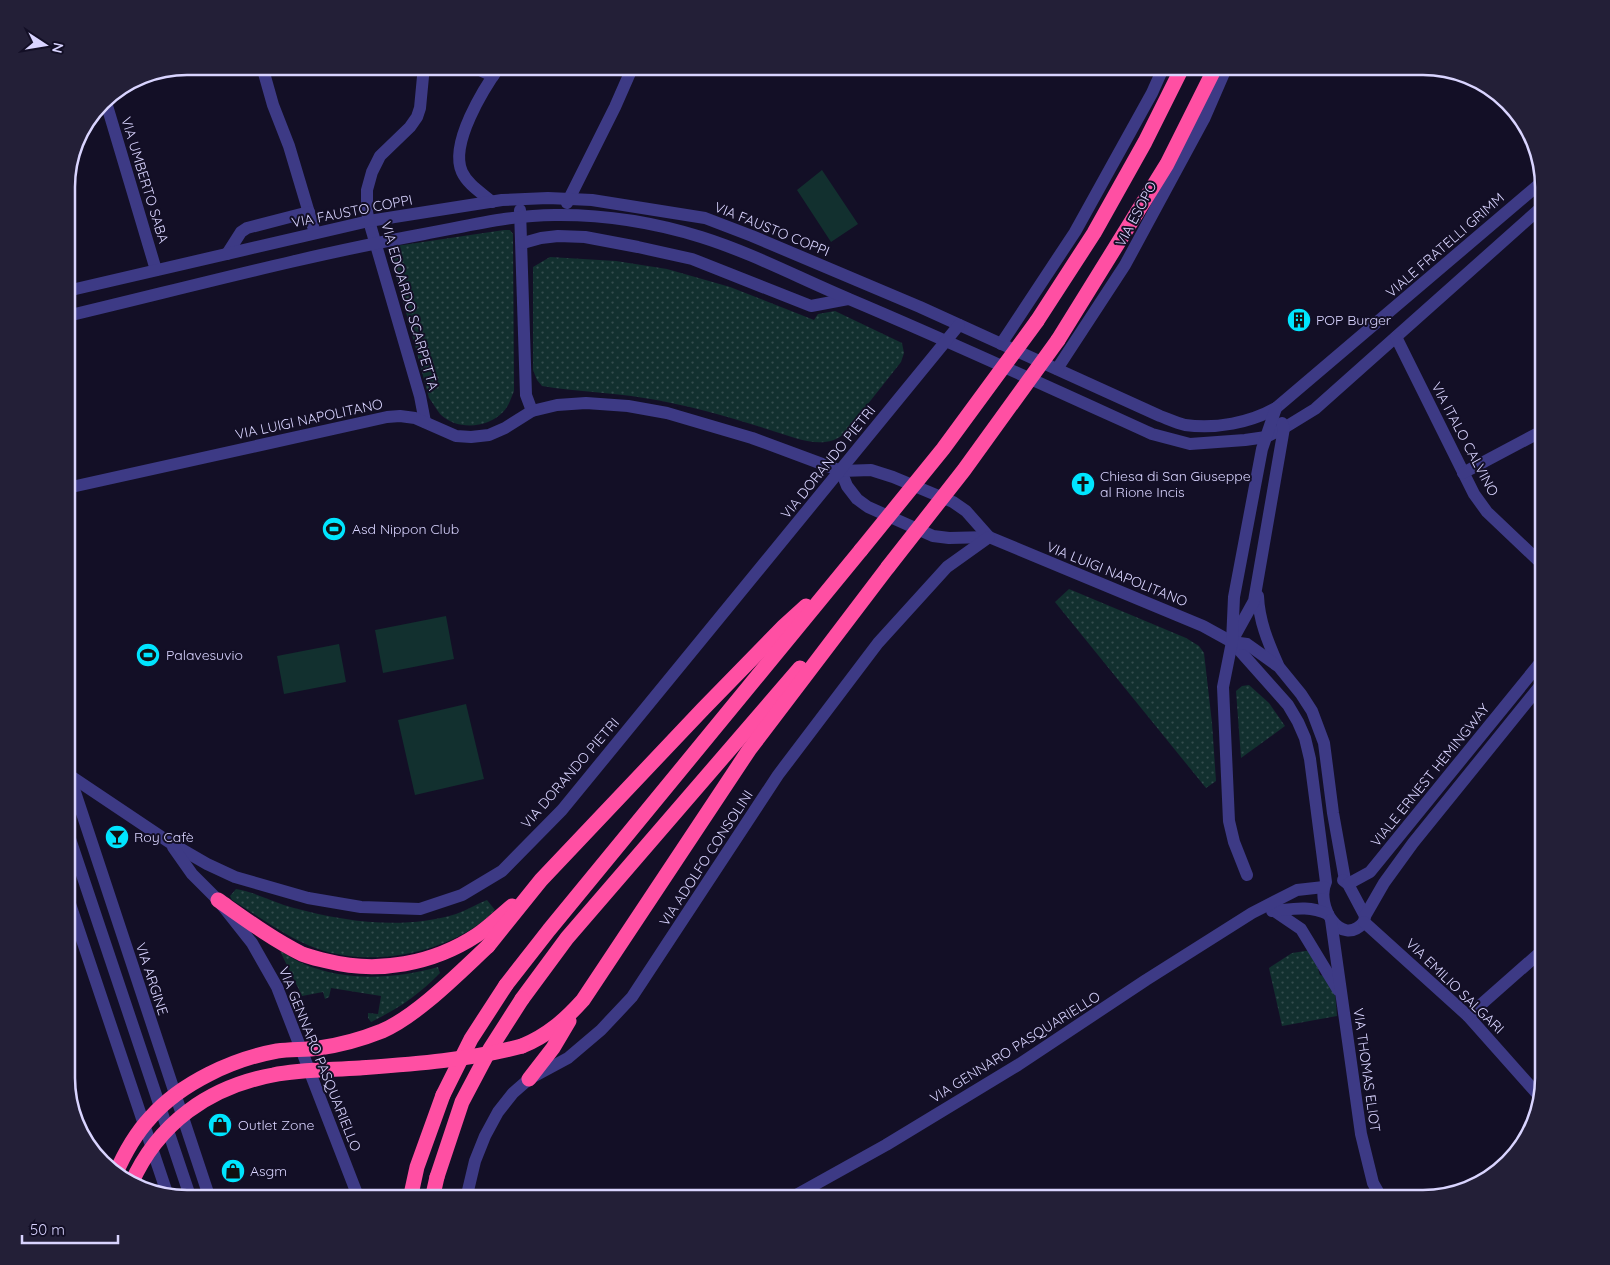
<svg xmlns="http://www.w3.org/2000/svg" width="1610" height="1265" font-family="Quicksand,sans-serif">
  <defs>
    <pattern id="grass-dots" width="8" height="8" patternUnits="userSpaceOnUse" patternTransform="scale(1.25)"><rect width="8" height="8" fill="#12302f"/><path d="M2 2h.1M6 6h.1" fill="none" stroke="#344d4e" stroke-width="1.8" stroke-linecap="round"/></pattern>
  </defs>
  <rect width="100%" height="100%" fill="#130f26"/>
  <g fill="url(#grass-dots)">
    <path d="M504 230H510L513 234 514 391C511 398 509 406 503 412 488 428 457 431 440 414 436 409 433 403 429 398L390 253 392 248 396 246Z"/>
    <path d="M550 257 616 261 667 269 730 287 814 320 818 314 835 311 902 343 904 353 901 362 845 433C831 446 812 443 795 438 745 422 696 406 644 398 610 392 576 392 542 386L537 380 533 370V267Z"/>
    <polygon points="1069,589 1186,638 1199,646 1204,653 1212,723 1216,781 1206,788 1055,602"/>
    <polygon points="1249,685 1269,703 1285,726 1241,758 1236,691 1242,686"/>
    <path d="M236 889C256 892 274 903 294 908 346 922 404 930 456 914 467 910 477 904 487 900L495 910C489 916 482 922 475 927 430 956 368 966 318 949 287 938 260 917 232 900L230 896Z"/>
    <polygon points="1312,950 1320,975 1334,978 1337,1016 1282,1026 1269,968 1292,953"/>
    <path d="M280 951C288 955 296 961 304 964 347 982 394 979 438 967L440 973C420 994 398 1009 371 1022L368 1018V1013L378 1014 381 996 331 988 329 997 325 999 323 992 302 996Z"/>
  </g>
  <g fill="#12302f">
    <polygon points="822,170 858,224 831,242 797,190"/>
    <polygon points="446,616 454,659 383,673 375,630"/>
    <polygon points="339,644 346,682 284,694 277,656"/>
    <polygon points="466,704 484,779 415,795 398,720"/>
  </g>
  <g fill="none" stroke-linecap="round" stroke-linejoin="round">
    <g stroke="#3d3a85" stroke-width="12">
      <polyline points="262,66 273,105 289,146 315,233"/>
      <polyline points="424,66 420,108 417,117 410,127 380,156 372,172 367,190 367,212 369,221 420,396 425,422"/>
      <polyline points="471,66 493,76"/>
      <polyline points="105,99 156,270"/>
      <path d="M492 202C482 193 468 185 462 172 449 144 484 88 500 66"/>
      <polyline points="567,203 615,107 633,66"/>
      <polyline points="520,210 526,395 532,411"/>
      <polyline points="523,243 541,238 558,236 585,237 638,247 692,259 811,306 848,299"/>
      <polyline points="227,254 241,232 247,228 309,212"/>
      <path d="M67 291 369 221 502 200 548 198 592 200 705 218 752 236 920 307 1160 416C1168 419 1177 423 1185 425 1216 429 1250 423 1276 408L1543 181"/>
      <path d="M67 316C185 288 304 256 424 234 468 226 514 214 560 215 606 215 656 223 701 237 752 253 799 278 849 299 951 342 1051 388 1152 434L1190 444 1245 440 1266 437 1284 428 1315 409 1544 205"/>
      <polyline points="1396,337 1474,494 1487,512 1544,566"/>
      <polyline points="1001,344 1075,232 1152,93 1164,66"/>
      <polyline points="1057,369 1125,265 1204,119 1227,66"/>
      <path d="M841 471 847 486 857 499 868 507 933 536 949 538 989 537 1203 626 1232 642 1288 705 1298 722 1305 738 1310 759 1326 882C1315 905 1341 949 1364 922"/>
      <polyline points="1463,473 1544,430"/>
      <polyline points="67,488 387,417 400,416 415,418 456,436 471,437 489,435 505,428 532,411 557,405 586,403 628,406 667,413 752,438 841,471 871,470 893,477 953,502 966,511 989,537"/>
      <path d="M1258 596C1259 621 1268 642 1278 665"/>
      <polyline points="1233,639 1254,601 1284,428 1282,423"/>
      <polyline points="1232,642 1247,644 1279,667 1301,694 1312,711 1324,743 1333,813 1345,880"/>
      <polyline points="69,774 210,1199"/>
      <polyline points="69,775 169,842 207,864 235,877 308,898 361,907 420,909 462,895 502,871 562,810 959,325"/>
      <polyline points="67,830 191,1199"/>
      <polyline points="173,847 192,874 218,900 252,943 277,987 359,1199"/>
      <polyline points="1247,875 1234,842 1229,821 1223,687 1232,642 1234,597 1262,449 1276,408"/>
      <polyline points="1343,880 1348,884 1365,916 1364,922"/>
      <polyline points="1348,884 1370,872 1544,658"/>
      <polyline points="67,895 168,1196"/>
      <polyline points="1273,910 1301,929 1338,990"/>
      <path d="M1272 911C1293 909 1308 905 1328 914"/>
      <polyline points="1365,916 1384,883 1413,843 1544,681"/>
      <polyline points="1331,920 1361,1134 1373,1183 1382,1199"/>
      <polyline points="1364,922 1468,1016 1541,1098"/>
      <polyline points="1468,1016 1544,949"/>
      <polyline points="466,1199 475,1161 485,1136 498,1112 513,1093 529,1079 568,1058 601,1030 632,997 778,775 878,643 947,567 989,537"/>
      <polyline points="789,1199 886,1145 1018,1065 1146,980 1252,913 1297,890 1324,887"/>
    </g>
    <g stroke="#ff4fa3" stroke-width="15">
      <polyline points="1037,321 1094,233 1145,142 1183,66"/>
      <polyline points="1058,340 1167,164 1216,66"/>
      <path d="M218 900C245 919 272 939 302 954 309 957 319 959 327 961 378 974 433 964 477 935 489 927 501 915 512 906"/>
      <polyline points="488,946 541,880 703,709 784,626 806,606"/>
      <polyline points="506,985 549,930 861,550"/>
      <polyline points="522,999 567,938 800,668"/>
      <path d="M522 1046C547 1036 565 1020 583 1000L749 750 888 567"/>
      <polyline points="529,1079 553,1048 569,1021"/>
      <polyline points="410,1199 417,1167 443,1095"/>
      <polyline points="432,1199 437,1177"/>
    </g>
    <g stroke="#ff4fa3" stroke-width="15">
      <polyline points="861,550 943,449 1037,321"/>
      <polyline points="888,567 964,470 1058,340"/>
      <polyline points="443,1095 471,1039 506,985"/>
      <path d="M115 1175C124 1154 136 1133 151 1117 181 1083 233 1059 277 1051 291 1049 305 1050 319 1048 340 1045 362 1039 382 1031 417 1016 460 972 488 946"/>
      <polyline points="437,1177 462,1102 490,1049 522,999"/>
      <path d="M131 1184C158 1123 209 1087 273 1075 301 1069 331 1070 360 1068 414 1064 470 1060 522 1046"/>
    </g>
  </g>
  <defs>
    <g id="building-disc" transform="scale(1.25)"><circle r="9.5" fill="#00e5ff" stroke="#130f26"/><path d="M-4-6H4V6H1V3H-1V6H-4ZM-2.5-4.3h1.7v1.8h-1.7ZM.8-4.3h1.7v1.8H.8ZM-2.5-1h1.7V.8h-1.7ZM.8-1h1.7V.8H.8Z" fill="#111"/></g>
    <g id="church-disc" transform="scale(1.25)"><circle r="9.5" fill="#00e5ff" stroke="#130f26"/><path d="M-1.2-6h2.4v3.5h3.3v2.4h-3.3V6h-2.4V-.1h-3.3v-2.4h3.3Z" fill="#111"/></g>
    <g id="stadium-disc" transform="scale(1.25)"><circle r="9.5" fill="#00e5ff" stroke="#130f26"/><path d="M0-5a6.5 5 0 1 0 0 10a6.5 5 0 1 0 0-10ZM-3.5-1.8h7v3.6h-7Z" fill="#111"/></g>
    <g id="bar-disc" transform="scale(1.25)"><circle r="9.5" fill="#00e5ff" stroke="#130f26"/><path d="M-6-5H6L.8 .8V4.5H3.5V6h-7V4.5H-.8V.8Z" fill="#111"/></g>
    <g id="shop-disc" transform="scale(1.25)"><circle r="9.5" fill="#00e5ff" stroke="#130f26"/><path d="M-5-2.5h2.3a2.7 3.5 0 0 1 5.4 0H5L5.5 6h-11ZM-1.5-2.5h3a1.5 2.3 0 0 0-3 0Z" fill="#111"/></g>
  </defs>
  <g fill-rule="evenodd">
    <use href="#building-disc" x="1299" y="320"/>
    <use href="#church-disc" x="1083" y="484"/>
    <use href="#stadium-disc" x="334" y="529"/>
    <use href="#stadium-disc" x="148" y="655"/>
    <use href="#bar-disc" x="117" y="837"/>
    <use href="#shop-disc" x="220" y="1125"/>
    <use href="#shop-disc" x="233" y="1171"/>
  </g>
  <g text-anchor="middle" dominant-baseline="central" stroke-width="4" stroke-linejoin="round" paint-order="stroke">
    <g font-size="14" fill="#d9d4ff" stroke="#130f26">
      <text transform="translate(145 180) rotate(73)">VIA UMBERTO SABA</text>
      <text transform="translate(352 211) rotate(-11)">VIA FAUSTO COPPI</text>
      <text transform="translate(1136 214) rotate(-62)">VIA ESOPO</text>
      <text transform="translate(772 229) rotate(22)">VIA FAUSTO COPPI</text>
      <text transform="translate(1445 245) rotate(-41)">VIALE FRATELLI GRIMM</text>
      <text transform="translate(410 306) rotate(74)">VIA EDOARDO SCARPETTA</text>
      <text transform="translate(309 419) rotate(-12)">VIA LUIGI NAPOLITANO</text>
      <text transform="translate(1465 439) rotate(62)">VIA ITALO CALVINO</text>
      <text transform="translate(828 462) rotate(-51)">VIA DORANDO PIETRI</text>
      <text transform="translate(1117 574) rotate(22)">VIA LUIGI NAPOLITANO</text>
      <text transform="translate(570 773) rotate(-49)">VIA DORANDO PIETRI</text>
      <text transform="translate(1430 775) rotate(-51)">VIALE ERNEST HEMINGWAY</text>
      <text transform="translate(706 858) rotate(-57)">VIA ADOLFO CONSOLINI</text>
      <text transform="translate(152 979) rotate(72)">VIA ARGINE</text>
      <text transform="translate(1455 986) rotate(44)">VIA EMILIO SALGARI</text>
      <text transform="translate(1015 1047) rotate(-32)">VIA GENNARO PASQUARIELLO</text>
      <text transform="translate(320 1059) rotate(68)">VIA GENNARO PASQUARIELLO</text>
      <text transform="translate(1367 1070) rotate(82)">VIA THOMAS ELIOT</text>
    </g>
    <g font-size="14" fill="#d9d4ff" stroke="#130f26" text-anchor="start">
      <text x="1316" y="320">POP Burger</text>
      <text x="1100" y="476">Chiesa di San Giuseppe<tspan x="1100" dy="16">al Rione Incis</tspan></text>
      <text x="352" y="529">Asd Nippon Club</text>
      <text x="166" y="655">Palavesuvio</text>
      <text x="134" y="837">Roy Cafè</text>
      <text x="238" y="1125">Outlet Zone</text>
      <text x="250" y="1171">Asgm</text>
    </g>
  </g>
  <path d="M0 0H1610V1265H0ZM187 75H1423A112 112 0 0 1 1535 187V1078A112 112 0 0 1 1423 1190H187A112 112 0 0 1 75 1078V187A112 112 0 0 1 187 75Z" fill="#231f37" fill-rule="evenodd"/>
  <path fill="none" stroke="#d9d4ff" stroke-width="2.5" d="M187 75H1423A112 112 0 0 1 1535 187V1078A112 112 0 0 1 1423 1190H187A112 112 0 0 1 75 1078V187A112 112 0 0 1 187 75Z"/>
  <g transform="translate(45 45) rotate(102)" stroke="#130f26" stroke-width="4" paint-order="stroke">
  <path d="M0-4L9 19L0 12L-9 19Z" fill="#d9d4ff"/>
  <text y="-8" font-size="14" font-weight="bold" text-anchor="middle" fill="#d9d4ff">N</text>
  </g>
  <path d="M22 1235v8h96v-8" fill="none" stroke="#d9d4ff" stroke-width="2.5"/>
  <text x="30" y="1235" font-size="15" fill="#d9d4ff" stroke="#130f26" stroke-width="4" paint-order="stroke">50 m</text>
</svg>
